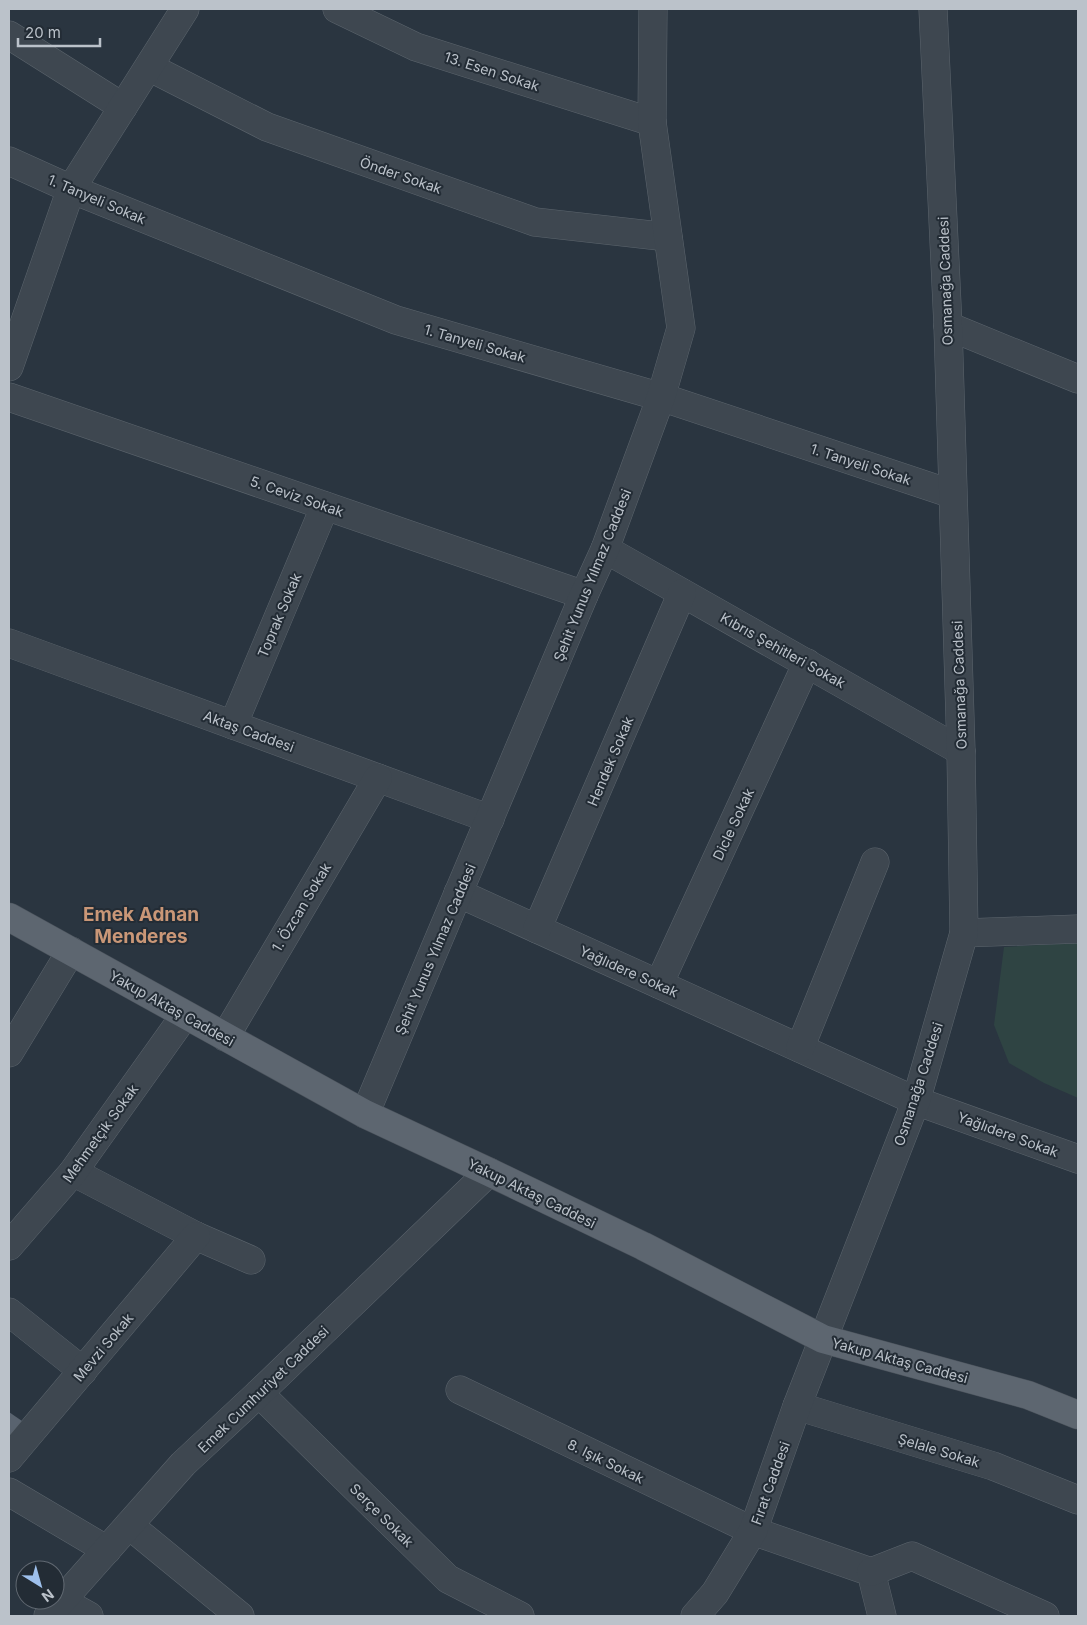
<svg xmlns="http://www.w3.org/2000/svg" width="1087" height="1625" font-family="Inter,sans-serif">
  <rect width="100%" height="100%" fill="#2a3540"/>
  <polygon fill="#2f4443" points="1078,943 1078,1098 1044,1083 1009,1063 994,1025 1004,947"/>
  <polygon fill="#59636f" points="9,1412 22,1421 9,1440"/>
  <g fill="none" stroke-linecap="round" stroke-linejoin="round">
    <g stroke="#5c656d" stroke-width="29">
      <g id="minor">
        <polyline points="337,9 416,47 652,122"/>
        <polyline points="9,35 123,107"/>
        <polyline points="149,67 267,127 535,222 668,237"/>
        <polyline points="9,161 71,189 396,320 661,397 952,494"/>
        <polyline points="948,326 1078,379"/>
        <polyline points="9,367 71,189 185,9"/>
        <polyline points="9,397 584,595"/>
        <polyline points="605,549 961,751"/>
        <polyline points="9,643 490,819"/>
        <polyline points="233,725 325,506"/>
        <polyline points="458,893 916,1101 1078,1159"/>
        <polyline points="537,929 682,593"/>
        <polyline points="964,933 1078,929"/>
        <polyline points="659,984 807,663"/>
        <polyline points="225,1037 378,778"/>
        <polyline points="800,1048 875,862"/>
        <polyline points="9,1053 71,951"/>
        <polyline points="365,1114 584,595 605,549 661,397 681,328 652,122 653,9"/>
        <polyline points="73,1172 196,1236 251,1260"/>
        <polyline points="9,1246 73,1172 185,1015"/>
        <polyline points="9,1312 83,1371"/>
        <polyline points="460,1390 753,1531 871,1572 882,1616"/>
        <polyline points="259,1393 448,1579 520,1616"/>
        <polyline points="797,1406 993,1466 1078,1500"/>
        <polyline points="9,1458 196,1236"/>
        <polyline points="9,1492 107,1550"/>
        <polyline points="129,1525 240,1616"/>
        <polyline points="871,1572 912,1556 1045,1616"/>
        <polyline points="62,1601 89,1616"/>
        <polyline points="48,1616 183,1464 259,1393 489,1172"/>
        <polyline points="695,1616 715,1593 753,1531 797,1406 916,1101 964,933 961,751 948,326 933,9"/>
      </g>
    </g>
    <g stroke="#485059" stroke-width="29">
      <polyline id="major" points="9,917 365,1114 489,1172 643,1246 823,1339 1028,1395 1078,1415"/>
    </g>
    <use href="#minor" stroke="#3e4750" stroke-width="28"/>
    <use href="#major" stroke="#5d6670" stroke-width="28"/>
  </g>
  <g text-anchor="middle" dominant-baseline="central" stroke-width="4" stroke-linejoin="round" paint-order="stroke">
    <g font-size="14" fill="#bbc2ca" stroke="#232c35">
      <text transform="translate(492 71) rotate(18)">13. Esen Sokak</text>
      <text transform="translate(401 175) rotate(19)">Önder Sokak</text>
      <text transform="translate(97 199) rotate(23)">1. Tanyeli Sokak</text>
      <text transform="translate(945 281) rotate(-92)">Osmanağa Caddesi</text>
      <text transform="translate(475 343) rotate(16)">1. Tanyeli Sokak</text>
      <text transform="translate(861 464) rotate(18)">1. Tanyeli Sokak</text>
      <text transform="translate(297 496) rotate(19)">5. Ceviz Sokak</text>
      <text transform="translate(592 575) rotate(-68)">Şehit Yunus Yılmaz Caddesi</text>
      <text transform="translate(279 615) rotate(-67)">Toprak Sokak</text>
      <text transform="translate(783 650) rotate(29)">Kıbrıs Şehitleri Sokak</text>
      <text transform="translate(959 685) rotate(-92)">Osmanağa Caddesi</text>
      <text transform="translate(249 731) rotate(20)">Aktaş Caddesi</text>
      <text transform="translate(610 761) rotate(-67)">Hendek Sokak</text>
      <text transform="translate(733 824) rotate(-65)">Dicle Sokak</text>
      <text transform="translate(301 907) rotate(-59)">1. Özcan Sokak</text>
      <text transform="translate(435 949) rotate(-67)">Şehit Yunus Yılmaz Caddesi</text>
      <text transform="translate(629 971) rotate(24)">Yağlıdere Sokak</text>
      <text transform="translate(172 1008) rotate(29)">Yakup Aktaş Caddesi</text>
      <text transform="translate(918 1084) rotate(-72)">Osmanağa Caddesi</text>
      <text transform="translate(100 1133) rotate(-54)">Mehmetçik Sokak</text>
      <text transform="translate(1008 1134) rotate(20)">Yağlıdere Sokak</text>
      <text transform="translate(532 1193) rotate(26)">Yakup Aktaş Caddesi</text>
      <text transform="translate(103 1347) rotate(-50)">Mevzi Sokak</text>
      <text transform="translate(900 1360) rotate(15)">Yakup Aktaş Caddesi</text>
      <text transform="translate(263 1389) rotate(-44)">Emek Cumhuriyet Caddesi</text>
      <text transform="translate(939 1450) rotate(17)">Şelale Sokak</text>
      <text transform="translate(606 1461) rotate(26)">8. Işık Sokak</text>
      <text transform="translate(770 1483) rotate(-70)">Fırat Caddesi</text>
      <text transform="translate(382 1515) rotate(45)">Serçe Sokak</text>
    </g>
    <g font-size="19" font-weight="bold" fill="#ca9777" stroke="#232c35">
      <text x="141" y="914">Emek Adnan<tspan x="141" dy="22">Menderes</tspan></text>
    </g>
  </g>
  <rect width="1087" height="1625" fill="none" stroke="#bbc2ca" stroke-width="20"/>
  <g transform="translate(40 1585) rotate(143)"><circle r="24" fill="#232c35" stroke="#606871"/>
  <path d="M0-4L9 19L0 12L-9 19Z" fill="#9ec0ec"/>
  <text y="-8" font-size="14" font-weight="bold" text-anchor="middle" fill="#bbc2ca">N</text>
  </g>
  <path d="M18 38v8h82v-8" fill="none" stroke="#bbc2ca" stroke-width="2.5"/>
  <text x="25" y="38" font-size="15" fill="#bbc2ca" stroke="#232c35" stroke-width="4" paint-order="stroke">20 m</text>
</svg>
